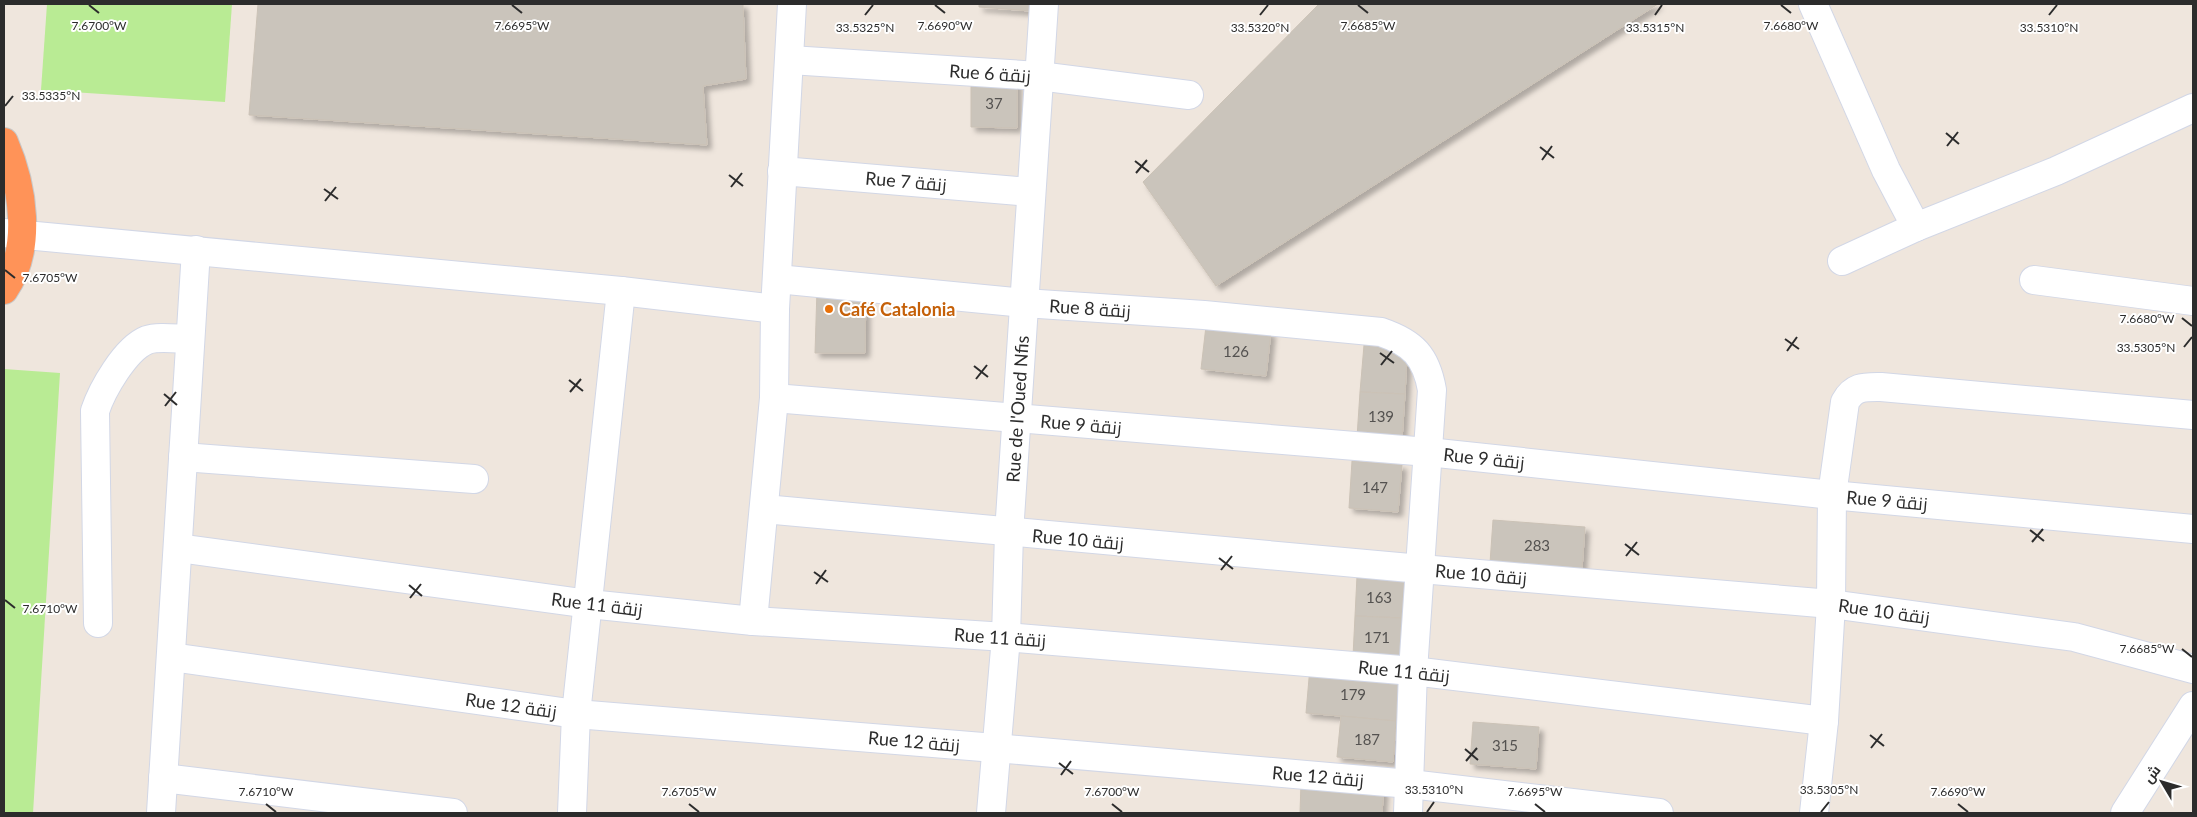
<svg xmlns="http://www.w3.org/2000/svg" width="2197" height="817" font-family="Lato,Cairo,sans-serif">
  <defs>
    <filter id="shadow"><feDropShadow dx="4.5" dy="4.5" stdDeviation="2.5" flood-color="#0004"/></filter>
  </defs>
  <rect width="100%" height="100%" fill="#efe6dd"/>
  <g fill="#b9eb94">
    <polygon points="47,4 232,4 225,102 41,90"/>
    <polygon points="4,369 60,373 33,813 4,813"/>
  </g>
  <g fill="#cac4bb" stroke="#cbc2b6" filter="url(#shadow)">
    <polygon points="258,4 743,4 746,79 703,86 707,145 249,115"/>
    <polygon points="979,4 1030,4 1030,11 979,7"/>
    <polygon points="1319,4 1658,4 1216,286 1143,182"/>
    <polygon points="971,79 1017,79 1017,128 971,127"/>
    <polygon points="817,289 866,289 865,353 815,353"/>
    <polygon points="1206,326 1271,332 1266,376 1201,369"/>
    <polygon points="1364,345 1398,349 1407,358 1405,394 1360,392"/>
    <polygon points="1360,392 1405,394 1402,440 1357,437"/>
    <polygon points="1352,461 1402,465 1398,512 1349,508"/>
    <polygon points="1493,520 1585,527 1582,569 1490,563"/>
    <polygon points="1357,576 1404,578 1402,618 1355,616"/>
    <polygon points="1355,616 1402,618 1400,658 1353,656"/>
    <polygon points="1310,667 1401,675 1396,721 1306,713"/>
    <polygon points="1341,716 1396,721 1393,762 1337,757"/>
    <polygon points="1473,722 1539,727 1536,769 1470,764"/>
    <polygon points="1301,782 1384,786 1382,813 1300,813"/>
  </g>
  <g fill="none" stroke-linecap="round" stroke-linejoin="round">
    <g stroke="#d2d7e6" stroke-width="30">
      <g id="minor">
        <polyline points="1813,4 1886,170 1916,227"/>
        <polyline points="790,60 1039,76 1189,95"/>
        <polyline points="782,171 1030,192"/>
        <polyline points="4,233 621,291 775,309"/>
        <polyline points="1842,261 1916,227 2056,171 2193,108"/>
        <path d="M777 279 1024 303 1204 315 1381 332C1413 343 1426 356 1432 390L1413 671 1408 813"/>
        <polyline points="2034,280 2193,301"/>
        <polyline points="774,398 1428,452 1832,495 2193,529"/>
        <polyline points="183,457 474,479"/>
        <polyline points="764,509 1421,569 1831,604 2074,637 2193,669"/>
        <polyline points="178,548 589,604 753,621 1006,637 1413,671 1824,721"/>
        <polyline points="753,621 774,398 775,309 792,4"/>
        <path d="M98 623 95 411C102 390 125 349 147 340 158 336 178 339 190 339"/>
        <polyline points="171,657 576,714 995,748 1410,784 1659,813"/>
        <polyline points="163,778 453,813"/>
        <polyline points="161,813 196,250"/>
        <polyline points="572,813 576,714 621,291"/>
        <path id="s1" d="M991 813 1006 637 1009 533 1044 4"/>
        <path d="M1814 813 1824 721 1831 604 1832 495 1845 402C1854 386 1864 387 1881 387L2193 415"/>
        <polyline points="2125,813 2193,706"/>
      </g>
    </g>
    <g stroke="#c8c8c8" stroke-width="30">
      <path id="highway" d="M4 142C23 186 33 248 4 290"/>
    </g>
    <use href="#minor" stroke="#fff" stroke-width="28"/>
    <use href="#highway" stroke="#ff9358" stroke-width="28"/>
  </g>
  <path fill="none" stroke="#2c2c2c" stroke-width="2" d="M89 5 99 13M512 5 522 13M935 5 945 13M1358 5 1368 13M1781 5 1791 13M865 15 873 5M1260 15 1268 5M1655 15 1662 5M2049 15 2057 5M5 106 13 96M1946 133 1959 144M1947 146 1958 132M1540 147 1554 158M1542 160 1552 146M1135 161 1149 172M1136 173 1147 160M729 175 743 186M731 187 742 173M324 189 338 199M325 201 336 187M5 270 15 278M2182 318 2192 326M1785 339 1799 349M2184 347 2192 337M1787 351 1797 337M1380 353 1394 363M1381 365 1392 351M974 366 988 377M976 379 987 365M569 380 583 391M570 392 581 379M164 394 177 405M165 406 176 392M2030 530 2044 541M2032 542 2043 529M1625 544 1639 555M1626 556 1637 542M1219 558 1233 569M1221 570 1232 556M814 572 828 582M816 584 826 570M409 585 422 596M410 598 421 584M5 600 15 608M2182 649 2192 657M1870 735 1884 746M1871 748 1882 734M1465 749 1478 760M1466 761 1477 748M1059 763 1073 774M1061 775 1071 761M266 804 276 812M689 804 699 812M1112 804 1122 812M1535 804 1545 812M1958 804 1968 812M1427 812 1434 802M1821 812 1829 802"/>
  <circle fill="#e8710a" stroke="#fff" stroke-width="2" cx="829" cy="309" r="5"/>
  <g text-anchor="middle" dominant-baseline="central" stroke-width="4" stroke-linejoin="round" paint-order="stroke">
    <g font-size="15" fill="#545250">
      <text x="994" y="103">37</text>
      <text x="1236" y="351">126</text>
      <text x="1381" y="416">139</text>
      <text x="1375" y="487">147</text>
      <text x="1537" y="545">283</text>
      <text x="1379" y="597">163</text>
      <text x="1377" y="637">171</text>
      <text x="1353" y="694">179</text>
      <text x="1367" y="739">187</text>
      <text x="1505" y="745">315</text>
    </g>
    <g font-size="18" fill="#2c2c2c" stroke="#fff">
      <text transform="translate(990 73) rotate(4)">Rue 6 زنقة</text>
      <text transform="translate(906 181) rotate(5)">Rue 7 زنقة</text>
      <text transform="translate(1090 308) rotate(4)">Rue 8 زنقة</text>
      <text stroke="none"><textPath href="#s1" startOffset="405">Rue de l'Oued Nfis</textPath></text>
      <text transform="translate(1081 424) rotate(5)">Rue 9 زنقة</text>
      <text transform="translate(1484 458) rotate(6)">Rue 9 زنقة</text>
      <text transform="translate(1887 500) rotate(5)">Rue 9 زنقة</text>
      <text transform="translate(1078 539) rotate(5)">Rue 10 زنقة</text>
      <text transform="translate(1481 574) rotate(5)">Rue 10 زنقة</text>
      <text transform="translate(597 604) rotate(7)">Rue 11 زنقة</text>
      <text transform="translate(1884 611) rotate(8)">Rue 10 زنقة</text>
      <text transform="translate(1000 637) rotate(4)">Rue 11 زنقة</text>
      <text transform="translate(1404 671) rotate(6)">Rue 11 زنقة</text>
      <text transform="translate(511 705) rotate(8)">Rue 12 زنقة</text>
      <text transform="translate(914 741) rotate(5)">Rue 12 زنقة</text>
      <text transform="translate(1318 776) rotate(5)">Rue 12 زنقة</text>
    </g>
    <g font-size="18" font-weight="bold" fill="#c56008" stroke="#fff" text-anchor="start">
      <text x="839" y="309">Café Catalonia</text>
    </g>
  </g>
  <g font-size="12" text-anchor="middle" fill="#2c2c2c" stroke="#fff" stroke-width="4" stroke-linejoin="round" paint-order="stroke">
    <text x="1791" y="30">7.6680°W</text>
    <text x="99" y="30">7.6700°W</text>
    <text x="522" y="30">7.6695°W</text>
    <text x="945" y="30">7.6690°W</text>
    <text x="1368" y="30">7.6685°W</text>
    <text x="865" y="32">33.5325°N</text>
    <text x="1260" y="32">33.5320°N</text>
    <text x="1655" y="32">33.5315°N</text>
    <text x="2049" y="32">33.5310°N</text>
    <text x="51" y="100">33.5335°N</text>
    <text x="50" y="282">7.6705°W</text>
    <text x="2147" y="323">7.6680°W</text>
    <text x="2146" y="352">33.5305°N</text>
    <text x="50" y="613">7.6710°W</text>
    <text x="2147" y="653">7.6685°W</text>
    <text x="1434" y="794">33.5310°N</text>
    <text x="1829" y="794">33.5305°N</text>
    <text x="266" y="796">7.6710°W</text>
    <text x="689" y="796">7.6705°W</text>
    <text x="1112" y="796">7.6700°W</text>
    <text x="1535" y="796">7.6695°W</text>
    <text x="1958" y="796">7.6690°W</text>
  </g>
  <rect width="2197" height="817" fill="none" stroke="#2c2c2c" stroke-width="10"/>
  <g transform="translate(2162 782) rotate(308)" stroke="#ffffff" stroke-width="4" paint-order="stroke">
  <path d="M0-4L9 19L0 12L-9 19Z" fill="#2c2c2c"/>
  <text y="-8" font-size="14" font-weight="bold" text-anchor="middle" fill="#2c2c2c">ش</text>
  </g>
</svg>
